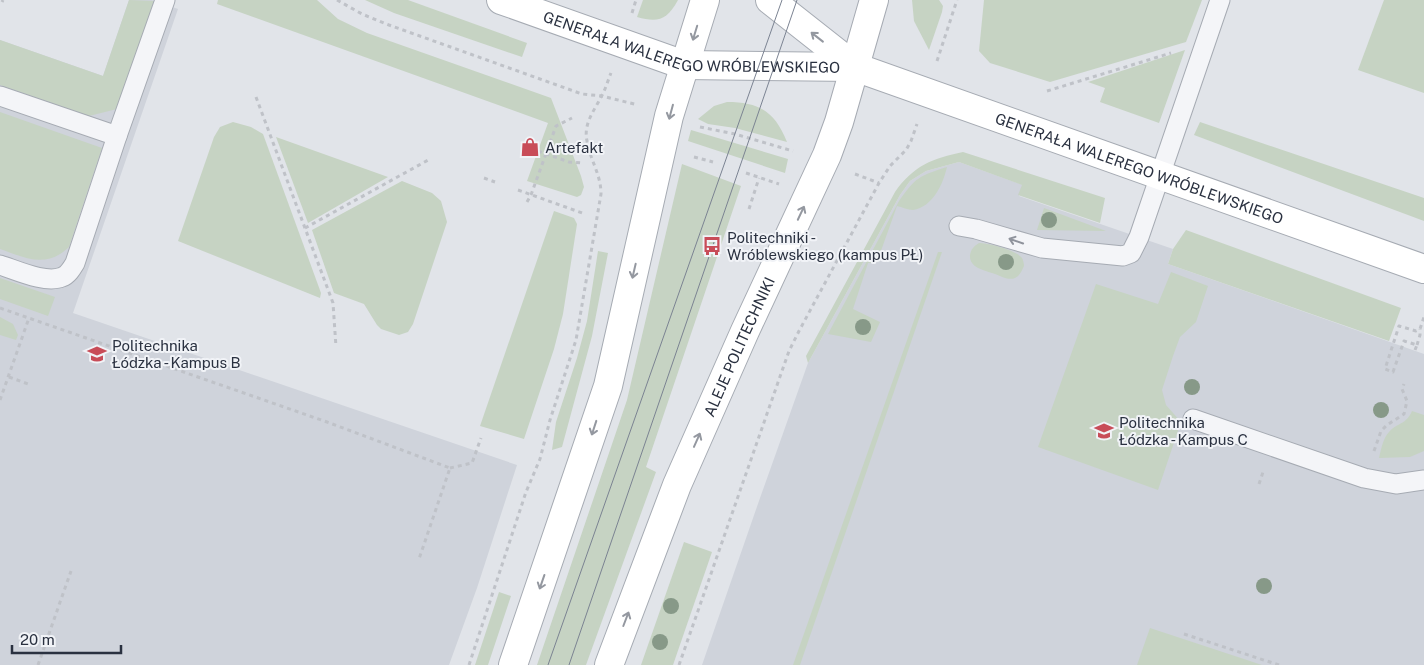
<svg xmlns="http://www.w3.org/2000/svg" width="1424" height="665" font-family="'Public Sans',sans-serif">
  <rect width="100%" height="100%" fill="#e1e4e9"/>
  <g fill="#cfd3db">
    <polygon points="129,0 152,0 178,9 73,313 517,465 477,588 449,665 0,665 0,40 103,76"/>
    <polygon points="959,162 1023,185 1019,196 1173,249 1168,264 1424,354 1424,665 702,665 760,498 808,363 900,195 910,181 926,171"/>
  </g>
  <g fill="#c6d3c3">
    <polygon points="129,0 154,1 117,109 89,116 0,85 0,40 103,76"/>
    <polygon points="218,0 317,0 338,19 367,33 551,98 581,176 584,187 581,195 577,197 527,181 548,123 217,4"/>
    <polygon points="365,0 408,0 527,43 522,57 394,13"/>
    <path d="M643 0H678C667 20 658 23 637 17Z"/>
    <polygon points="912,0 939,0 943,6 942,12 929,50 914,21"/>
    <polygon points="984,0 1202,0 1186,42 1050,82 990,63 979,51"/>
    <polygon points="1384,0 1424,0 1424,93 1358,70"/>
    <polygon points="1185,50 1159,123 1100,102 1105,88 1088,82"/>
    <path d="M727 102C760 102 775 112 787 142L735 128 708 124 698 119 714 106Z"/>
    <path d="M0 112 102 148 69 247C46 269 26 258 0 249Z"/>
    <polygon points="233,122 251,127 263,134 321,293 320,298 178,241 214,137 220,127"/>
    <polygon points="1200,122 1424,198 1424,221 1194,135"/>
    <polygon points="691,130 788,159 785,173 688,141"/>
    <polygon points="276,137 388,177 308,223"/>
    <path d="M963 152 1105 198 1100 223 1018 195 1022 185 959 162 926 171 910 181 900 195 808 363 806 356 895 192C913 166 933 158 963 152Z"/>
    <polygon points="682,164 741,186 646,467 656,472 586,665 537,665 627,400"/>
    <path d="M947 167C943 184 933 207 913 210 908 210 902 207 897 206L877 262 868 263 853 309 880 322 871 342 828 334 899 201C916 177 919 176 947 167Z"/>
    <polygon points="402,181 432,193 441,201 447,222 413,324 408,332 399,335 381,329 377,325 364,304 334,293 312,230"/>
    <polygon points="1044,208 1106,231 1037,230"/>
    <polygon points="554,211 574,218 577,224 563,314 554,349 524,439 480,426"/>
    <polygon points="1186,230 1401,308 1389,341 1168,264 1173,249"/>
    <path d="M979 243C988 243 1016 250 1022 258 1023 260 1024 263 1024 266 1022 270 1020 276 1015 278 1008 281 999 275 992 273 983 270 969 267 970 255 971 249 974 246 979 243Z"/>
    <polygon points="598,251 608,253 592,336 562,447 552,450 556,422 577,358 587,321"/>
    <polygon points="938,252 942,252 800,665 793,665"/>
    <polygon points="1171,272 1208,286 1196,322 1180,337 1173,356 1162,390 1166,405 1181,422 1158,490 1038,447 1096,284 1158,304"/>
    <polygon points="0,278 55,297 48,316 0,299"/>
    <polygon points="0,317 13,324 18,335 16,340 0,335"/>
    <path d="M1412 411 1424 415V451L1410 457 1379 458C1381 450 1383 438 1389 432 1398 422 1406 425 1412 411Z"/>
    <polygon points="684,542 712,552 673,665 641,665"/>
    <polygon points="499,592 511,596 488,665 475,665"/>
    <polygon points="1150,628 1262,665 1137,665"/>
  </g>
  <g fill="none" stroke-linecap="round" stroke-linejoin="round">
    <g stroke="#a6abb3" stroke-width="21">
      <g id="lane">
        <polyline points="0,96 117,136 165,0"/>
        <polyline points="959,226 976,229 1042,248 1123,256 1131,253 1139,237 1220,0"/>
        <path d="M0 265C16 270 46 284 62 277 68 275 72 268 75 263L117 136"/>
        <polyline points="1193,419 1364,478 1396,484 1424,480"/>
      </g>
    </g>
    <g stroke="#a6abb3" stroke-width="30">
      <g id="secondary">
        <path id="s1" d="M501 0 684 65 855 67"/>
        <path id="s2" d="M770 0 855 67 1424 269"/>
        <polyline points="513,665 608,386 669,116 705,0"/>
        <path id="s3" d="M609 665 677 485 745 331 827 155 839 122 874 0"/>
      </g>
    </g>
    <g stroke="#bfc2c8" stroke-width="3" stroke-dasharray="4 4" stroke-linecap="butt">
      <polyline points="337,0 362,14 389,25 582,94 602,96 638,105"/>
      <polyline points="2,2 3,0"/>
      <polyline points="632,13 636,0"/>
      <polyline points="937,61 957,0"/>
      <polyline points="1047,91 1171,53"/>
      <polyline points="256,97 333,303 336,347"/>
      <polyline points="700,127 735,134 793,151"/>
      <polyline points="538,151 569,162 583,163"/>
      <polyline points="694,157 713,162"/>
      <polyline points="746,173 779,184"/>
      <polyline points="855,174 879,183"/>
      <polyline points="484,178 495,182"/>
      <polyline points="518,190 585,214"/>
      <polyline points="527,202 531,195 556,126 572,118"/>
      <polyline points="749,209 759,178"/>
      <polyline points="305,228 430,159"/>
      <polyline points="0,308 327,422 450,468 419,559"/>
      <polyline points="1417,345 1420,335 1420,329"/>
      <polyline points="1415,350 1417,345 1404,341 1393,372 1385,369 1399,326 1416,331 1420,329 1424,317"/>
      <polyline points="9,377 28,384"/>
      <polyline points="0,400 29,318"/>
      <polyline points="1374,451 1381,431 1387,425 1404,414 1407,401 1402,389 1404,384"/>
      <polyline points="450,468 472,463 481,438"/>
      <polyline points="1259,484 1263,472"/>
      <polyline points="1184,634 1279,665"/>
      <polyline points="38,665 71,571"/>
      <path d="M469 665 526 492 540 459 550 420 576 340 601 194C601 174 590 160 587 141 583 123 595 110 602 95 606 88 608 80 611 73"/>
      <polyline points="679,665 789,351 799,331 879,183 890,166 906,150 911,141 917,124"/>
    </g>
    <use href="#lane" stroke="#f4f5f8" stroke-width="19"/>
    <use href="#secondary" stroke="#fff" stroke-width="28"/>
    <g stroke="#7b8392" stroke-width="1">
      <polyline points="548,665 782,0"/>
      <polyline points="569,665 797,0"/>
    </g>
  </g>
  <g fill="#879988">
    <circle cx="1049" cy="220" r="8"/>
    <circle cx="1006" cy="262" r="8"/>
    <circle cx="863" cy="327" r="8"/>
    <circle cx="1192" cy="387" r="8"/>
    <circle cx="1381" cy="410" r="8"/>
    <circle cx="1264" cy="586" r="8"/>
    <circle cx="671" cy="606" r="8"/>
    <circle cx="660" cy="642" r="8"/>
  </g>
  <defs><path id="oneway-shaft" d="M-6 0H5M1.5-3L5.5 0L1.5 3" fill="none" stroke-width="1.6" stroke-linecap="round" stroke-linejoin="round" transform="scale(1.25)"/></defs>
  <g stroke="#9498a0">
    <use href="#oneway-shaft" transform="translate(695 33) rotate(107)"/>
    <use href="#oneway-shaft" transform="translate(817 37) rotate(-142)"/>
    <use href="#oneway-shaft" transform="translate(671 112) rotate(105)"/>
    <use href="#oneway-shaft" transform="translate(801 213) rotate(-65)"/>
    <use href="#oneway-shaft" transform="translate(634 271) rotate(103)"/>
    <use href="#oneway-shaft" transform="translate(594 428) rotate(108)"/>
    <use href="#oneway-shaft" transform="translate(697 440) rotate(-66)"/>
    <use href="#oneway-shaft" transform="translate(542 582) rotate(109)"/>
    <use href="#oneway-shaft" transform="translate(626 619) rotate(-69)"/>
  </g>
  <use stroke="#8f939c" href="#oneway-shaft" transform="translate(1016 241) rotate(-161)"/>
  <defs>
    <g id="shop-bare" transform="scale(1.5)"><path d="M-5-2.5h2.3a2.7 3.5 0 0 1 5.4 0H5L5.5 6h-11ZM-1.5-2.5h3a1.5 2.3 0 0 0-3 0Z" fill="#c84c58" stroke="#f1f3f7" stroke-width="2.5" paint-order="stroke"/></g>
    <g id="bus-bare" transform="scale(1.5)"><path d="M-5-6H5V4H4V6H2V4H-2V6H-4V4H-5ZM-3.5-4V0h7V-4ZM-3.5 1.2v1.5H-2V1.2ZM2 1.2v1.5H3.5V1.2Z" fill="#c84c58" stroke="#f1f3f7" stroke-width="2.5" paint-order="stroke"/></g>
    <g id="university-bare" transform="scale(1.5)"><path d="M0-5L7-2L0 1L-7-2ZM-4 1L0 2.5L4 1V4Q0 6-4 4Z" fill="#c84c58" stroke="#f1f3f7" stroke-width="2.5" paint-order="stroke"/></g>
  </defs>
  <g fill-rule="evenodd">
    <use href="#shop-bare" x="530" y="147"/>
    <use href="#bus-bare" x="712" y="246"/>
    <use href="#university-bare" x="97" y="354"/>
    <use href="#university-bare" x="1104" y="431"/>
  </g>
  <g text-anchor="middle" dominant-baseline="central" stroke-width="4" stroke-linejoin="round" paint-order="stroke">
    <g font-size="15" fill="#2a3140" stroke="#f1f3f7">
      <text stroke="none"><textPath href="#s1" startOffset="198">GENERAŁA WALEREGO WRÓBLEWSKIEGO</textPath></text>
      <text stroke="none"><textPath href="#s2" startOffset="410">GENERAŁA WALEREGO WRÓBLEWSKIEGO</textPath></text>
      <text stroke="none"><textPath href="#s3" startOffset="344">ALEJE POLITECHNIKI</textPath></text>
    </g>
    <g font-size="15" fill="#2a3140" stroke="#f1f3f7" text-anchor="start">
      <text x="545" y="147">Artefakt</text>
      <text x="727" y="237">Politechniki -<tspan x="727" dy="17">Wróblewskiego (kampus PŁ)</tspan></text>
      <text x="112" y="345">Politechnika<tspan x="112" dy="17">Łódzka - Kampus B</tspan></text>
      <text x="1119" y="422">Politechnika<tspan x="1119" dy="17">Łódzka - Kampus C</tspan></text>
    </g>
  </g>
  <path d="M12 645v8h109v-8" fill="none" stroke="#2a3140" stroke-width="2.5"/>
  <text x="20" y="645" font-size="15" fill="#2a3140" stroke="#f1f3f7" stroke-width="4" paint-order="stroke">20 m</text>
</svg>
